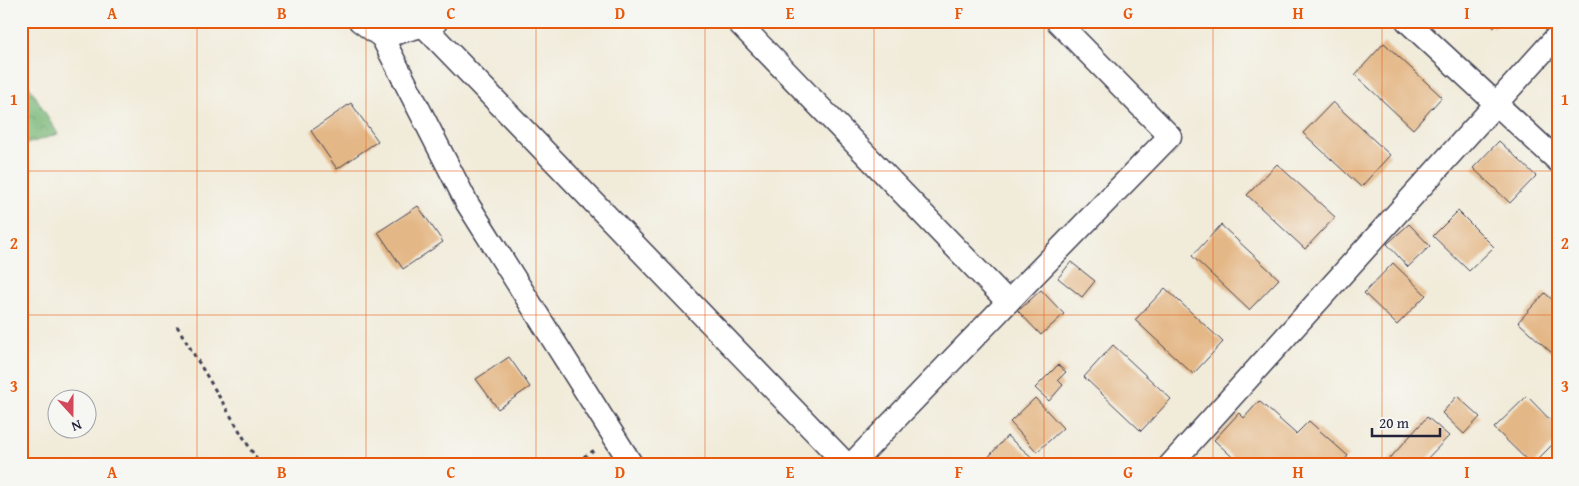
<svg xmlns="http://www.w3.org/2000/svg" width="1579" height="486" font-family="'Gentium Book Plus',serif">
  <defs>
    <pattern id="forest-crowns" width="20" height="18" patternUnits="userSpaceOnUse" patternTransform="scale(1.25)"><rect width="20" height="18" fill="#7bb879"/><path d="M2 6a3 3 0 1 1 6 0M12 15a3 3 0 1 1 6 0" fill="none" stroke="#649564"/></pattern>
  </defs>
  <rect width="100%" height="100%" fill="#f6f6f2"/>
  <filter id="ink" filterUnits="userSpaceOnUse"><feTurbulence type="fractalNoise" baseFrequency=".02" numOctaves="2"/><feDisplacementMap in="SourceGraphic" scale="10" xChannelSelector="R" yChannelSelector="G"/><feConvolveMatrix kernelMatrix="1 2 1 2 8 2 1 2 1" color-interpolation-filters="sRGB"/></filter>
  <filter id="wash" filterUnits="userSpaceOnUse"><feTurbulence type="fractalNoise" baseFrequency=".0096" numOctaves="4" result="noise"/><feDisplacementMap in="SourceGraphic" scale="20" xChannelSelector="R" yChannelSelector="G"/><feGaussianBlur stdDeviation="1.12" result="paint"/><feColorMatrix in="noise" values="0 0 0 0 0 0 0 0 0 0 0 0 0 0 0 0 0 1.4 0 .05"/><feComposite in="paint" operator="in"/></filter>
  <g filter="url(#wash)">
    <rect width="100%" height="100%" fill="#f1ebd9"/>
    <polygon fill="url(#forest-crowns)" stroke="#4e6d5a" points="21,72 58,134 21,146"/>
    <g id="blocks">
      <g fill="#e4b786">
        <polygon points="1486,21 1500,21 1494,28"/>
        <polygon points="1384,43 1442,97 1413,129 1355,75"/>
        <polygon points="1333,102 1390,155 1361,187 1303,133"/>
        <polygon points="351,103 378,141 337,169 311,131"/>
        <polygon points="1499,141 1536,176 1510,203 1473,168"/>
        <polygon points="1277,164 1335,217 1305,249 1247,195"/>
        <polygon points="418,206 443,242 403,269 378,232"/>
        <polygon points="1458,211 1494,247 1469,271 1433,236"/>
        <polygon points="1409,224 1430,246 1408,267 1387,244"/>
        <polygon points="1221,225 1279,279 1249,310 1192,256"/>
        <polygon points="1071,262 1095,281 1082,297 1058,278"/>
        <polygon points="1393,263 1426,295 1397,325 1364,293"/>
        <polygon points="1165,288 1223,342 1193,374 1135,320"/>
        <polygon points="1041,290 1064,314 1041,335 1018,311"/>
        <polygon points="1545,293 1558,305 1558,349 1553,354 1518,322"/>
        <polygon points="1113,345 1171,399 1141,431 1084,377"/>
        <polygon points="509,357 530,387 498,409 476,379"/>
        <polygon points="1058,365 1066,372 1058,380 1063,385 1049,401 1035,388"/>
        <polygon points="1457,396 1480,417 1464,434 1442,413"/>
        <polygon points="1527,396 1558,428 1558,439 1532,465 1494,428"/>
        <polygon points="1035,398 1063,428 1037,452 1010,422"/>
        <polygon points="1259,401 1296,434 1309,421 1348,456 1340,465 1241,465 1214,440 1239,413 1244,418"/>
        <polygon points="1427,417 1449,436 1421,465 1384,465"/>
        <polygon points="1007,436 1041,465 989,465 985,461"/>
      </g>
    </g>
  </g>
  <g filter="url(#ink)">
    <use href="#blocks" fill-opacity="0" stroke="#414053" stroke-width="1"/>
    <g fill="none" stroke-linecap="round" stroke-linejoin="round">
      <g stroke="#414053" stroke-width="25">
        <g id="minor">
          <polyline points="360,21 382,37 467,203 632,465"/>
          <polyline points="737,21 1008,302 1170,136 1057,21"/>
          <polyline points="1407,21 1558,161"/>
          <polyline points="423,25 847,465"/>
          <polyline points="382,37 436,22"/>
          <polyline points="851,465 1008,302"/>
          <polyline points="1170,465 1558,35"/>
        </g>
      </g>
      <g stroke="#414053" stroke-width="3" stroke-dasharray="4 4" stroke-linecap="butt">
        <polyline points="177,326 260,465"/>
        <polyline points="570,465 595,450"/>
      </g>
      <use href="#minor" stroke="#fff" stroke-width="22"/>
    </g>
  </g>
  <path fill="none" stroke="#e8590c" stroke-width="1" stroke-opacity="0.55" d="M197 21V465M366 21V465M536 21V465M705 21V465M874 21V465M1044 21V465M1213 21V465M1382 21V465M21 171H1558M21 315H1558"/>
  <rect width="1579" height="486" fill="none" stroke="#f6f6f2" stroke-width="55"/>
  <g transform="translate(72 414) rotate(159)"><circle r="24" fill="#f6f6f2" stroke="#a1a1a9"/>
  <path d="M0-4L9 19L0 12L-9 19Z" fill="#d1495b"/>
  <text y="-8" font-size="14" font-weight="bold" text-anchor="middle" fill="#22223b">N</text>
  </g>
  <path d="M1372 428v8h68v-8" fill="none" stroke="#22223b" stroke-width="2.5"/>
  <text x="1379" y="428" font-size="15" fill="#22223b" stroke="#f6f6f2" stroke-width="4" paint-order="stroke">20 m</text>
  <rect x="28" y="28" width="1524" height="430" fill="none" stroke="#e8590c" stroke-width="2"/>
  <g font-size="16" text-anchor="middle" font-weight="bold" fill="#e8590c">
    <text x="112" y="19">A</text>
    <text x="282" y="19">B</text>
    <text x="451" y="19">C</text>
    <text x="620" y="19">D</text>
    <text x="790" y="19">E</text>
    <text x="959" y="19">F</text>
    <text x="1128" y="19">G</text>
    <text x="1298" y="19">H</text>
    <text x="1467" y="19">I</text>
    <text x="14" y="105">1</text>
    <text x="1565" y="105">1</text>
    <text x="14" y="249">2</text>
    <text x="1565" y="249">2</text>
    <text x="14" y="392">3</text>
    <text x="1565" y="392">3</text>
    <text x="112" y="478">A</text>
    <text x="282" y="478">B</text>
    <text x="451" y="478">C</text>
    <text x="620" y="478">D</text>
    <text x="790" y="478">E</text>
    <text x="959" y="478">F</text>
    <text x="1128" y="478">G</text>
    <text x="1298" y="478">H</text>
    <text x="1467" y="478">I</text>
  </g>
</svg>
